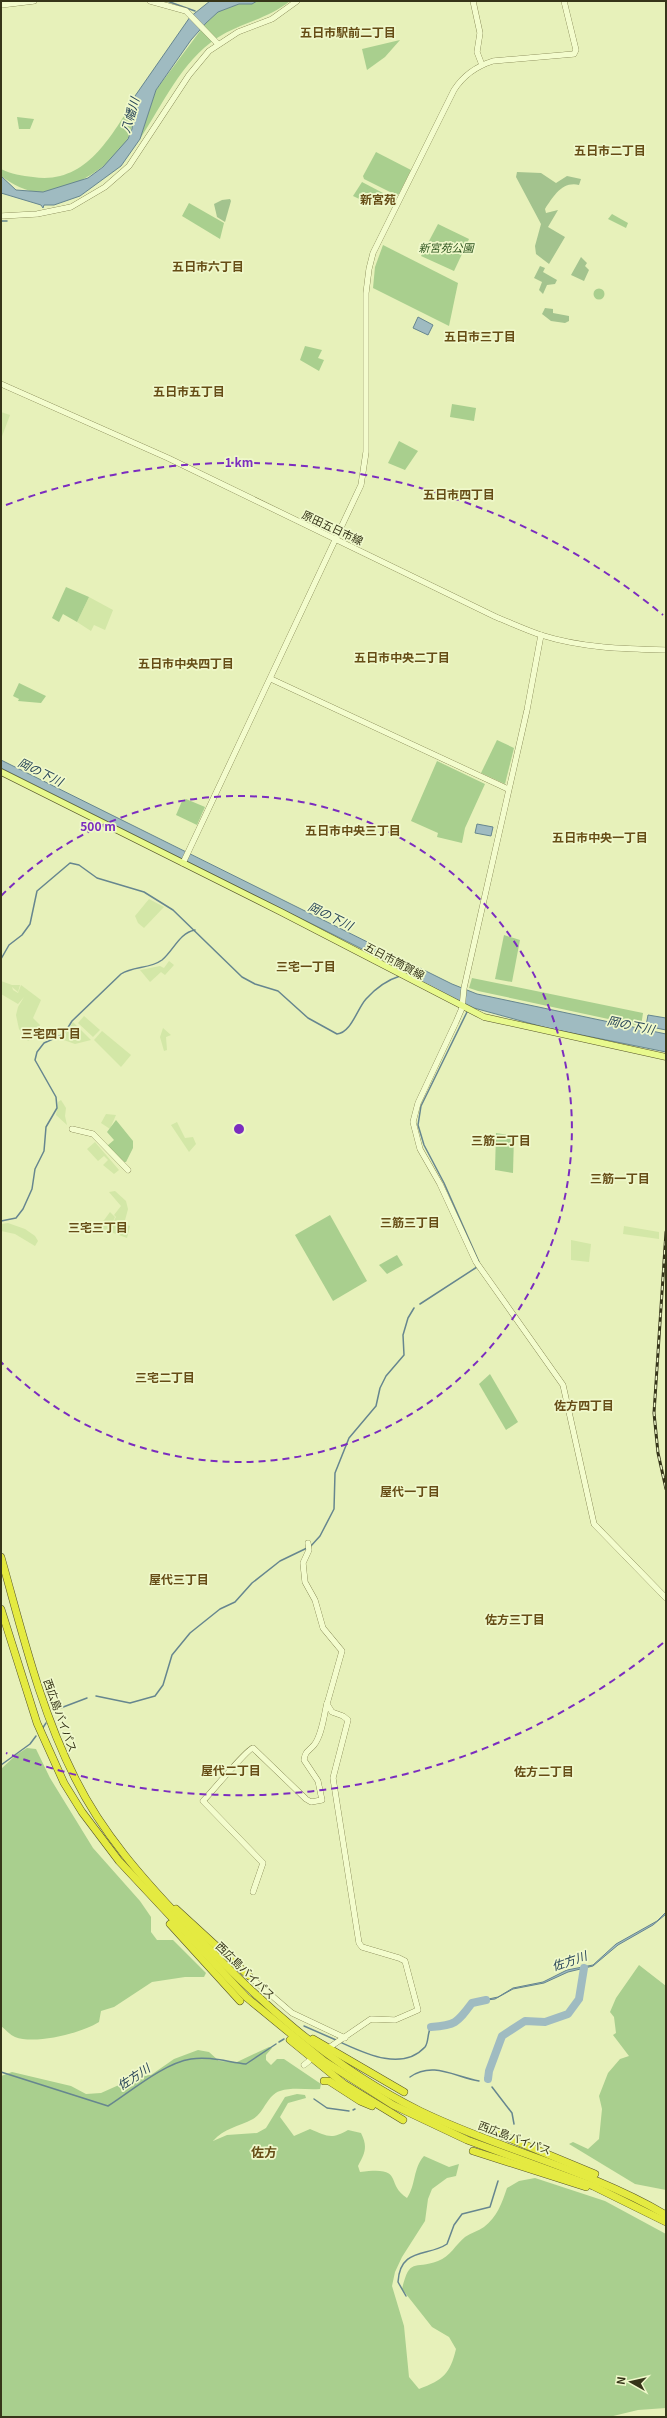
<svg xmlns="http://www.w3.org/2000/svg" width="667" height="2418" font-family="Georgia,'Noto Sans JP',serif">
  <rect width="100%" height="100%" fill="#e7f1ba"/>
  <g fill="#d3e7a7">
    <polygon points="1,412 10,415 1,439"/>
    <polygon points="89,597 113,610 105,630 94,625 91,631 77,622"/>
    <polygon points="149,899 164,907 144,928 138,923 135,916"/>
    <polygon points="169,961 174,965 165,975 161,972 150,982 140,970 160,966 164,968"/>
    <polygon points="1,981 12,985 20,985 18,992 12,987 13,990 18,993 21,985 41,1000 33,1018 40,1025 35,1035 28,1041 19,1029 16,1015 18,1007 24,997 18,1004 1,994 1,985 5,984 1,985"/>
    <polygon points="84,1016 100,1030 93,1037 78,1023"/>
    <polygon points="73,1022 91,1040 75,1044 58,1038 65,1035"/>
    <polygon points="163,1028 171,1035 166,1037 167,1050 164,1051 160,1037"/>
    <polygon points="102,1031 131,1055 121,1067 94,1040"/>
    <polygon points="61,1100 66,1108 65,1116 67,1125 56,1115 58,1102"/>
    <polygon points="106,1114 116,1115 110,1129 101,1123"/>
    <polygon points="177,1122 185,1138 193,1137 196,1144 189,1152 171,1125"/>
    <polygon points="95,1142 119,1170 114,1174 103,1165 108,1160 104,1156 98,1161 87,1149"/>
    <polygon points="115,1191 126,1201 128,1209 124,1224 130,1226 127,1238 108,1231 116,1217 114,1215 121,1206 109,1192"/>
    <polygon points="110,1212 115,1217 107,1235 99,1227"/>
    <polygon points="8,1223 25,1229 35,1236 38,1241 35,1246 15,1234 1,1231 1,1224"/>
    <polygon points="624,1226 659,1232 659,1239 623,1234"/>
    <polygon points="571,1240 591,1244 589,1262 571,1260"/>
  </g>
  <g fill="#a9cf8e">
    <path d="M257 1H290C268 19 240 23 217 38 181 62 163 104 140 139L156 90 206 23 218 12 239 4H252Z"/>
    <polygon points="400,40 385,57 367,70 362,49"/>
    <path d="M135 99C133 112 134 126 128 138 114 165 72 191 42 192 28 193 12 184 1 176V169C11 174 22 176 33 177 86 185 110 137 135 99Z"/>
    <polygon points="17,117 34,119 30,129 19,129"/>
    <polygon points="376,152 411,170 399,194 396,195 364,179 363,176"/>
    <polygon points="362,182 383,193 376,207 353,196"/>
    <polygon points="189,203 224,223 220,239 182,216"/>
    <polygon points="612,214 628,223 626,228 608,219"/>
    <polygon points="438,224 469,239 454,271 421,256"/>
    <polygon points="383,245 458,283 449,326 373,288 375,267"/>
    <circle cx="599" cy="294" r="5.5"/>
    <polygon points="305,346 322,350 318,358 324,360 319,371 300,360"/>
    <polygon points="452,404 476,408 474,421 450,417"/>
    <polygon points="399,441 418,451 405,470 388,463"/>
    <polygon points="66,587 89,597 77,622 63,614 59,622 52,618"/>
    <polygon points="19,683 46,696 41,703 18,701 19,699 13,696"/>
    <polygon points="497,740 514,748 505,784 481,773"/>
    <polygon points="437,761 485,784 465,828 462,843 437,837 438,833 411,821"/>
    <polygon points="186,799 205,807 197,825 176,815 182,801"/>
    <polygon points="504,935 520,940 512,982 495,979"/>
    <polygon points="472,978 643,1013 641,1026 478,991 469,988"/>
    <polygon points="116,1120 133,1141 133,1148 126,1162 123,1162 107,1146 114,1140 107,1132"/>
    <polygon points="496,1133 514,1136 513,1173 495,1170"/>
    <polygon points="330,1215 367,1281 333,1301 295,1235"/>
    <polygon points="397,1255 403,1265 387,1274 379,1265"/>
    <polygon points="490,1374 518,1422 506,1430 479,1384"/>
    <path d="M27 1748 36 1749 50 1778 93 1848 140 1901 151 1917V1932L157 1940H173L206 1973 204 1977H185L152 1982 114 2007 101 2011 99 2022C82 2033 35 2045 15 2037 10 2035 5 2029 1 2026V1769L16 1755Z"/>
    <polygon points="639,1965 666,1986 666,2190 635,2184 569,2144 573,2142 588,2149 599,2139 602,2109 599,2096 608,2073 620,2059 629,2056 613,2035 616,2033 614,2017 610,2012 616,1998"/>
    <path d="M269 2047 272 2048 266 2055V2060L271 2065 277 2059H284L321 2084 320 2089C306 2090 293 2087 280 2091 267 2095 264 2113 253 2119 238 2127 224 2128 213 2141L227 2135 257 2133 266 2128 285 2097 297 2094 305 2095 306 2098 288 2103 280 2117 294 2136 310 2129C327 2136 331 2140 348 2130L361 2133C368 2147 365 2153 358 2166L360 2172C406 2166 384 2183 407 2198 416 2185 413 2168 424 2156L449 2167 459 2164 456 2176 447 2178 432 2189 428 2199 425 2221 402 2257 395 2272 392 2286 404 2326 409 2377 419 2389C443 2380 450 2374 456 2349L449 2337 432 2327 402 2289C410 2257 413 2270 438 2261 450 2257 456 2244 465 2237 471 2233 478 2231 484 2227 497 2217 502 2203 507 2188L519 2181 535 2178 605 2201 666 2234V2408L638 2410 609 2417H1V2076L12 2072 71 2086 86 2094 101 2093 139 2076 151 2075 174 2059 198 2050 209 2052 219 2061 237 2062Z"/>
  </g>
  <g fill="#a3c38e">
    <path d="M517 172 541 173 556 183 567 176 581 179 579 185C562 181 553 197 545 209L546 213 558 210 548 227 565 237 549 264 536 254 535 246 541 224 516 177Z"/>
    <polygon points="230,199 231,201 225,222 217,217 214,204 222,200"/>
    <polygon points="581,257 587,263 585,266 589,270 584,281 571,275"/>
    <polygon points="540,266 545,268 543,272 557,280 555,284 547,285 543,294 539,290 542,282 534,278"/>
    <polygon points="545,308 553,309 553,313 569,316 569,321 565,323 551,321 542,314"/>
  </g>
  <g fill="#9fbbc1" stroke="#66868f">
    <polygon points="210,1 257,1 252,4 239,4 218,12 206,23 191,40 156,90 140,139 121,166 80,196 54,205 44,205 43,208 41,205 1,193 1,176 16,190 43,192 88,178 103,167 128,139 132,129 135,96 190,17"/>
    <polygon points="418,317 433,325 428,335 413,328"/>
    <polygon points="1,760 452,984 477,994 666,1034 666,1052 547,1028 474,1008 408,975 404,970 1,768"/>
    <polygon points="477,824 493,827 491,836 475,833"/>
    <polygon points="648,1015 666,1018 666,1030 646,1026"/>
    <polygon points="666,1912 666,1914 653,1925 618,1945 593,1966 568,1972 544,1983 513,1989 495,1999 479,2001 498,1997 513,1988 543,1982 567,1970 593,1965 616,1944 657,1921"/>
  </g>
  <g fill="none" stroke-linecap="round" stroke-linejoin="round">
    <g stroke="#66868f" stroke-width="1.5">
      <polyline points="1,1 2,1"/>
      <polyline points="167,1 195,11"/>
      <polyline points="1,221 7,221"/>
      <path d="M1 959 9 945 22 935 30 924 37 891 70 863 79 865 97 878 144 892 173 910 242 977 255 984 278 991 308 1018 337 1034C351 1033 357 1009 366 999 375 989 387 980 400 976"/>
      <polyline points="468,1010 421,1106 418,1125 424,1145 444,1183 479,1262"/>
      <path d="M1 1221 16 1218 23 1209 32 1189 35 1169 44 1151 46 1127 57 1108 56 1097 35 1060 37 1052 44 1043 64 1034 72 1021 121 974C133 966 150 969 162 960 174 950 179 933 195 930"/>
      <polyline points="420,1304 477,1267"/>
      <polyline points="310,1547 320,1536 334,1509 335,1473 349,1438 376,1406 380,1388 386,1376 404,1355 403,1335 408,1318 414,1308"/>
      <polyline points="96,1696 130,1703 155,1696 163,1685 172,1655 190,1633 220,1609 235,1602 252,1583 280,1561 307,1548"/>
      <polyline points="58,1709 87,1698"/>
      <polyline points="42,1729 46,1723"/>
      <polyline points="1,1765 30,1744 36,1736"/>
      <polyline points="304,2026 336,2040"/>
      <polyline points="279,2042 284,2039"/>
      <path d="M340 2042C364 2053 402 2072 425 2047 429 2042 427 2033 431 2027"/>
      <path d="M1 2072 108 2106C130 2092 164 2063 191 2059 209 2056 228 2062 246 2064L276 2044"/>
      <path d="M410 2077C433 2061 455 2077 479 2081"/>
      <polyline points="485,2078 488,2076"/>
      <polyline points="492,2087 512,2113 514,2124"/>
      <polyline points="314,2099 327,2108 349,2111"/>
      <polyline points="353,2110 355,2109"/>
      <path d="M406 2296 398 2282C400 2247 428 2257 447 2244L454 2225 462 2214 490 2207 498 2181"/>
    </g>
    <g stroke="#9fbbc1" stroke-width="8">
      <path d="M431 2027C456 2025 457 2023 472 2003L486 2000"/>
      <polyline points="488,2079 489,2071 502,2036 525,2021 545,2022 568,2014 579,1999 584,1968"/>
    </g>
    <g stroke="#6a6937" stroke-width="6">
      <g id="secondary">
        <polyline points="150,1 186,11 217,43"/>
        <polyline points="473,1 480,33 477,52 482,65"/>
        <polyline points="1,5 34,1"/>
        <polyline points="1,216 37,214 71,207 105,187 129,166 189,75 209,51 238,32 272,19 297,1"/>
        <path d="M1 384 168 458 496 617C511 623 526 630 541 635 582 648 624 649 666 650"/>
        <polyline points="541,635 527,710 464,988 462,1008 456,1022 418,1103 413,1122 420,1149 440,1184 476,1262 563,1385 594,1524 666,1598"/>
        <polyline points="271,679 508,789"/>
        <path d="M183 863 361 485 366 452V293L369 269 373 253 454 90C463 76 477 66 493 61L574 54 576 50 564 1"/>
        <polyline points="72,1129 93,1134 128,1170"/>
        <polyline points="308,1543 309,1550 303,1563 305,1582 315,1600 323,1628 342,1651 327,1704 332,1712 343,1716 348,1720 333,1778 359,1943 362,1947 399,1958 405,1961 418,2010 395,2020 371,2019 330,2047"/>
        <path d="M253 1892 263 1863 203 1801C211 1793 247 1749 253 1748L306 1799 311 1802 322 1800 318 1781 304 1760C305 1751 309 1751 314 1745 322 1735 324 1715 327 1703"/>
        <polyline points="249,1976 292,2013 345,2038"/>
        <polyline points="304,2065 309,2061"/>
      </g>
    </g>
    <g stroke="#555328" stroke-width="7">
      <polyline id="primary" points="1,772 281,912 484,1017 666,1057"/>
    </g>
    <g stroke="#555328" stroke-width="8">
      <g id="highway">
        <path d="M1 1557C22 1631 40 1709 75 1778 102 1833 143 1879 185 1923 254 1998 328 2065 420 2111 500 2150 588 2169 666 2215"/>
        <polyline points="1,1609 37,1723 64,1783 82,1812 119,1861 246,1997 324,2061 393,2105 467,2140 593,2186 666,2222"/>
        <polyline points="176,1909 249,1976"/>
        <polyline points="170,1924 240,2001"/>
        <polyline points="313,2039 404,2092"/>
        <polyline points="290,2040 344,2084 403,2120"/>
        <polyline points="324,2081 329,2081 360,2101 372,2106"/>
        <polyline points="499,2134 595,2174"/>
        <polyline points="473,2151 586,2187"/>
      </g>
    </g>
    <use href="#secondary" stroke="#f3fccd" stroke-width="5.5"/>
    <use href="#primary" stroke="#e8f98d" stroke-width="6"/>
    <use href="#highway" stroke="#e4ea41" stroke-width="7"/>
    <g stroke="#363519" stroke-width="3">
      <polyline id="rail" points="666,1232 654,1413 658,1453 666,1489"/>
    </g>
    <use href="#rail" stroke="#eff8ca" stroke-width="1.5" stroke-dasharray="4.5" stroke-linecap="butt"/>
  </g>
  <g fill="none" stroke="#7b2cbf" stroke-width="2" stroke-dasharray="7 5">
    <path d="M1 896A333 333 0 1 1 1 1362"/>
    <path d="M663 1643A666 666 0 0 1 6 1753M6 505A666 666 0 0 1 663 615"/>
  </g>
  <g text-anchor="middle" dominant-baseline="central" stroke-width="3.5" stroke-linejoin="round" paint-order="stroke">
    <g font-size="11" font-style="italic" fill="#2d541e" stroke="#eff8ca">
      <text x="446" y="247">新宮苑公園</text>
    </g>
    <g font-size="11" fill="#363519" stroke="#eff8ca">
      <text transform="translate(333 527) rotate(25)">原田五日市線</text>
      <text transform="translate(395 960) rotate(28)">五日市筒賀線</text>
      <text transform="translate(61 1715) rotate(70)">西広島バイパス</text>
      <text transform="translate(246 1970) rotate(44)">西広島バイパス</text>
      <text transform="translate(515 2137) rotate(20)">西広島バイパス</text>
    </g>
    <g font-size="12" font-weight="bold" fill="#664d16" stroke="#eff8ca">
      <text x="348" y="31">五日市駅前二丁目</text>
      <text x="610" y="149">五日市二丁目</text>
      <text x="378" y="198">新宮苑</text>
      <text x="208" y="265">五日市六丁目</text>
      <text x="480" y="335">五日市三丁目</text>
      <text x="189" y="390">五日市五丁目</text>
      <text x="459" y="493">五日市四丁目</text>
      <text x="402" y="656">五日市中央二丁目</text>
      <text x="186" y="662">五日市中央四丁目</text>
      <text x="353" y="829">五日市中央三丁目</text>
      <text x="600" y="836">五日市中央一丁目</text>
      <text x="306" y="965">三宅一丁目</text>
      <text x="51" y="1032">三宅四丁目</text>
      <text x="501" y="1139">三筋二丁目</text>
      <text x="620" y="1177">三筋一丁目</text>
      <text x="410" y="1221">三筋三丁目</text>
      <text x="98" y="1226">三宅三丁目</text>
      <text x="165" y="1376">三宅二丁目</text>
      <text x="584" y="1404">佐方四丁目</text>
      <text x="410" y="1490">屋代一丁目</text>
      <text x="179" y="1578">屋代三丁目</text>
      <text x="515" y="1618">佐方三丁目</text>
      <text x="231" y="1769">屋代二丁目</text>
      <text x="544" y="1770">佐方二丁目</text>
    </g>
    <g font-size="12" font-style="italic" fill="#274458" stroke="#eff8ca">
      <text transform="translate(129 115) rotate(-74)">八幡川</text>
      <text transform="translate(41 771) rotate(26)">岡の下川</text>
      <text transform="translate(331 915) rotate(26)">岡の下川</text>
      <text transform="translate(631 1024) rotate(12)">岡の下川</text>
      <text transform="translate(569 1960) rotate(-19)">佐方川</text>
      <text transform="translate(133 2076) rotate(-33)">佐方川</text>
    </g>
    <g font-size="13" font-weight="bold" fill="#664d16" stroke="#eff8ca">
      <text x="264" y="2151">佐方</text>
    </g>
  </g>
  <circle cx="239" cy="1129" r="6" fill="#7b2cbf" stroke="#eff8ca" stroke-width="2"/>
  <g font-size="12" text-anchor="middle" font-weight="bold" fill="#7b2cbf" stroke="#eff8ca" stroke-width="3.5" stroke-linejoin="round" paint-order="stroke">
    <text x="239" y="467">1 km</text>
    <text x="98" y="831">500 m</text>
  </g>
  <rect width="667" height="2418" fill="none" stroke="#363519" stroke-width="4"/>
  <g transform="translate(631 2382) rotate(278)" stroke="#eff8ca" stroke-width="3" paint-order="stroke">
  <path d="M0-3L7 15L0 10L-7 15Z" fill="#363519"/>
  <text y="-6" font-size="11" font-weight="bold" text-anchor="middle" fill="#363519">N</text>
  </g>
</svg>
